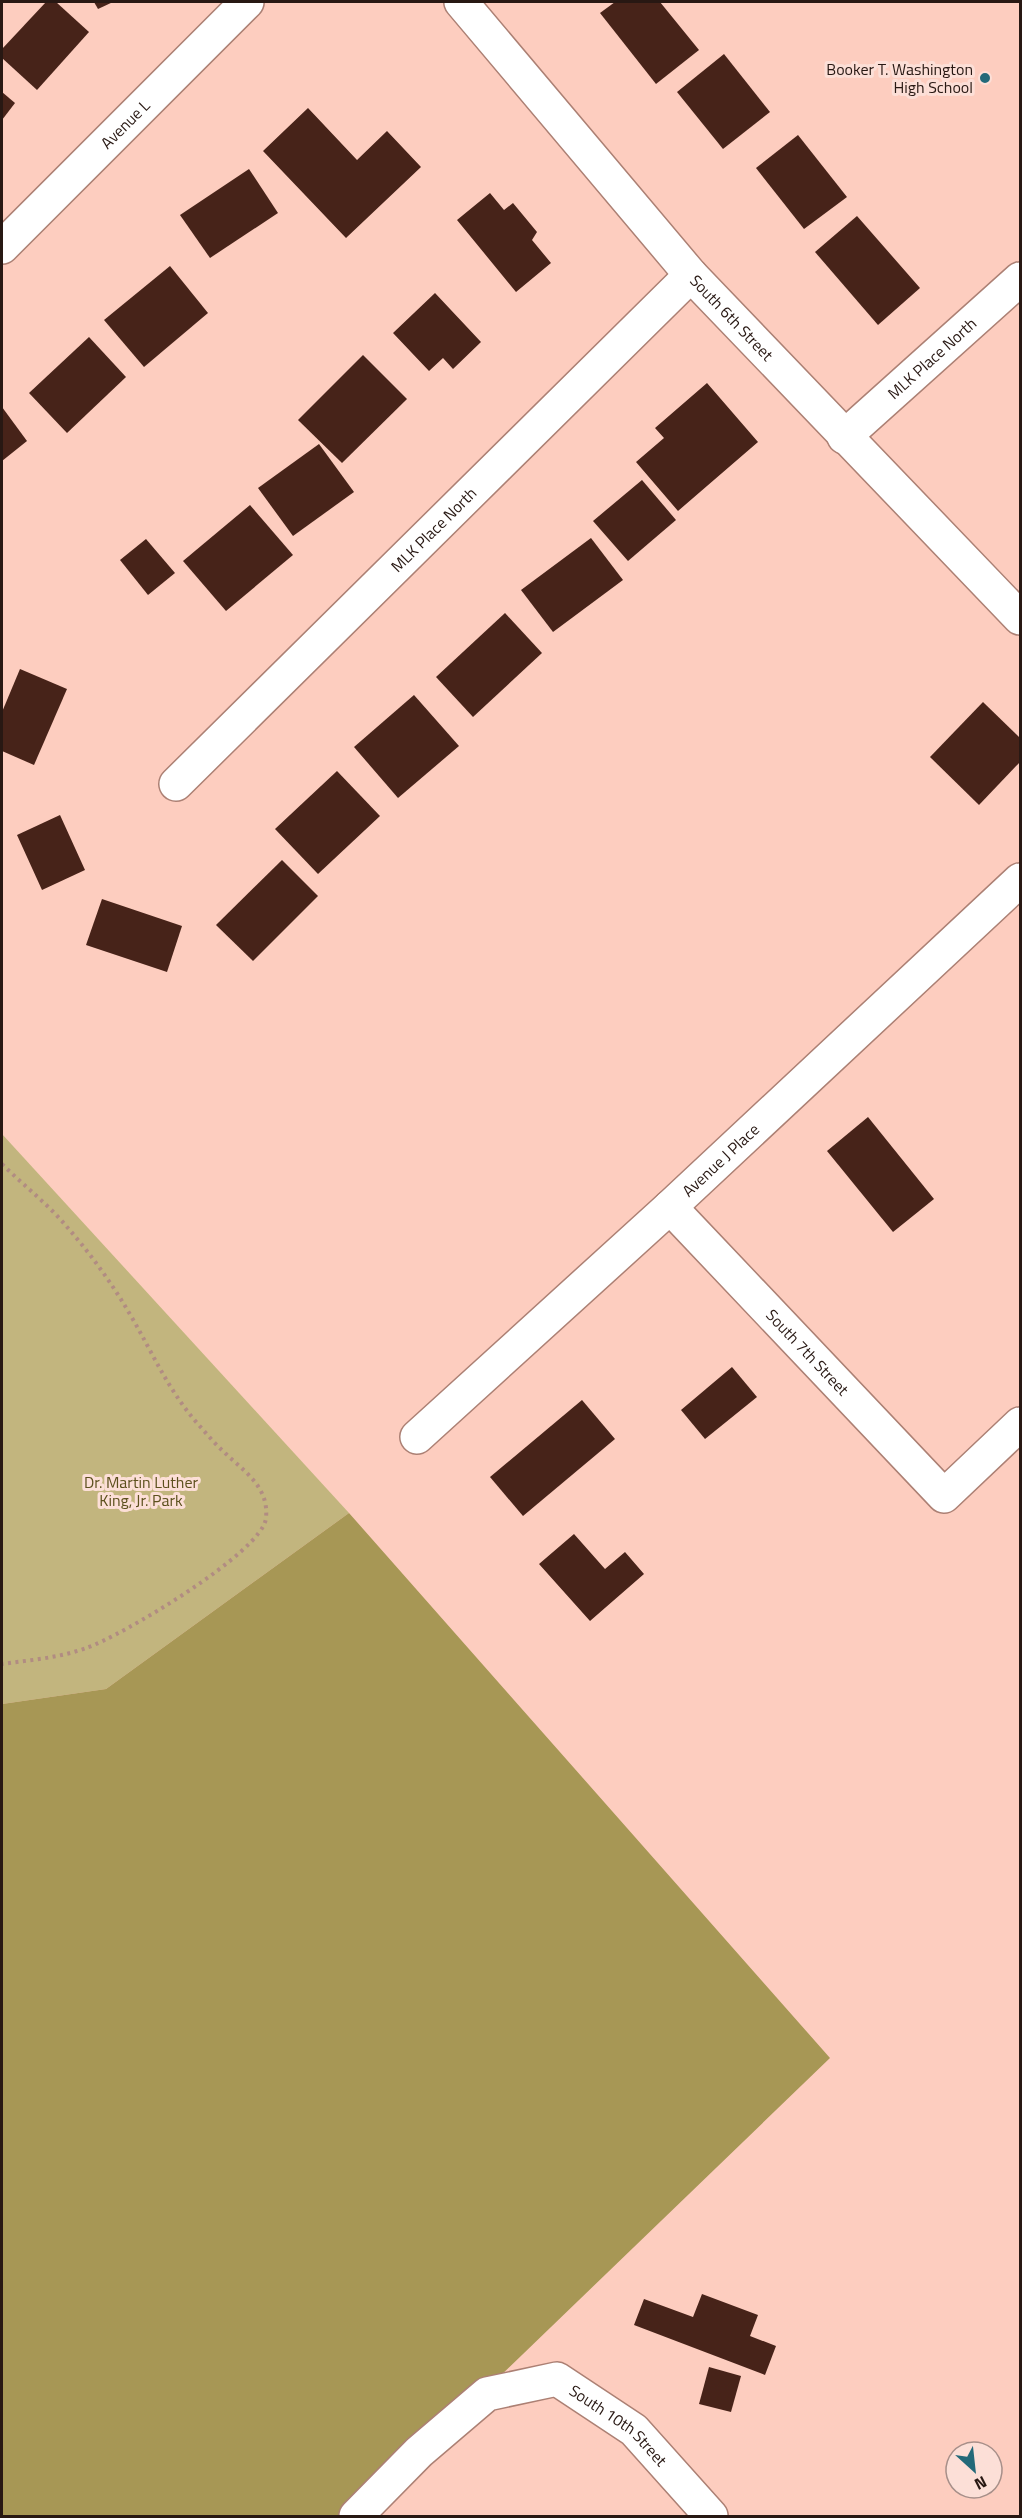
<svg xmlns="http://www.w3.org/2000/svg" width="1022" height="2518" font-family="'Titillium Web',sans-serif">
  <rect width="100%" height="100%" fill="#fdcdbf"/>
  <polygon fill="#c2b57e" points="2,1134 349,1513 106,1689 2,1704"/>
  <polygon fill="#a79755" points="349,1513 830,2058 355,2516 2,2516 2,1704 106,1689"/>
  <g fill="#472319">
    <polygon points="46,2 56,2 89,32 37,90 2,58 2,49"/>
    <polygon points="94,2 113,2 98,9"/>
    <polygon points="615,2 660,2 699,50 656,84 600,13"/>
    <polygon points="724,54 770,112 723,149 677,92"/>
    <polygon points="2,92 15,103 2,120"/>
    <polygon points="308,108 357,160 387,131 421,167 346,238 263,151"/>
    <polygon points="798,135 847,197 804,229 756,168"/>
    <polygon points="249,169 278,213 210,258 180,215"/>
    <polygon points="490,193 504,210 513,203 537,232 532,240 551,263 516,292 457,220"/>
    <polygon points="857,216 920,288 878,325 815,252"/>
    <polygon points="170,266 208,313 144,367 104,320"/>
    <polygon points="435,293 481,342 453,369 443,358 429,371 393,333"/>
    <polygon points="89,337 126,377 67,433 29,393"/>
    <polygon points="363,355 407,399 342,463 298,420"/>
    <polygon points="707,383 758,442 678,511 636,462 664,438 655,428"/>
    <polygon points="2,407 27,441 2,461"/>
    <polygon points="319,444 354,492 293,536 258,488"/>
    <polygon points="642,480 676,520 628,561 593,521"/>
    <polygon points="250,505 293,555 226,611 183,561"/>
    <polygon points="591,538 623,580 553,632 521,590"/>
    <polygon points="146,539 175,573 148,595 120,560"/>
    <polygon points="505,613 542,653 473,717 436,677"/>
    <polygon points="20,669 67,689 34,765 2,751 2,712"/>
    <polygon points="414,695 459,746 398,798 354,747"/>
    <polygon points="983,702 1020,738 1020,762 979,805 930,757"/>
    <polygon points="337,771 380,816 318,874 275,829"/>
    <polygon points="60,815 85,870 42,890 17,835"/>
    <polygon points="282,860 318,896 253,961 216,925"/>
    <polygon points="102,899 182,926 167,972 86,945"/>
    <polygon points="868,1117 934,1199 893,1232 827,1151"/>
    <polygon points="732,1367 757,1397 705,1439 681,1410"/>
    <polygon points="582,1400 615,1439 523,1516 490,1477"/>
    <polygon points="574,1534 605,1569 625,1552 644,1574 590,1621 539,1564"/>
    <polygon points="702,2294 758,2315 750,2336 776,2346 765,2375 634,2325 644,2299 693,2317"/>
    <polygon points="709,2367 741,2376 731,2412 699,2404"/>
  </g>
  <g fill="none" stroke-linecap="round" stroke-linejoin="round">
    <g stroke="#ac8074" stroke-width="36">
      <g id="street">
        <path id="s1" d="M461 2 691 275 1020 618"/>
        <path id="s2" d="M2 247 247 2"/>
        <path id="s3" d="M844 437 1020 279"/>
        <path id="s4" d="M176 784 691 275"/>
        <path id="s5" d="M670 1207 944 1496 1020 1424"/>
        <path id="s6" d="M417 1437 670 1207 1020 880"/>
        <path id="s7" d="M356 2516 419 2452 487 2394 557 2379 634 2430 711 2516"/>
      </g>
    </g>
    <path stroke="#b18c82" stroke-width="4" stroke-dasharray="3 4.5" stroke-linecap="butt" d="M2 1164C23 1185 48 1204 67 1227 89 1252 111 1282 128 1311 152 1351 166 1387 197 1423 206 1433 215 1444 225 1453 245 1472 269 1487 266 1518 263 1552 120 1637 86 1648 59 1658 30 1660 2 1664"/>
    <use href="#street" stroke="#fff" stroke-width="33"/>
  </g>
  <circle fill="#236979" stroke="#fcdfd7" stroke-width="2" cx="985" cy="78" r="6"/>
  <g text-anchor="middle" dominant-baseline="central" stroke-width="6" stroke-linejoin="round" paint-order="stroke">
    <g font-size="16" fill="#281813" stroke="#fcdfd7" text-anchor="end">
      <text x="973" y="69">Booker T. Washington<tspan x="973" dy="18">High School</tspan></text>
    </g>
    <g font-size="16" fill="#281813" stroke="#fcdfd7">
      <text stroke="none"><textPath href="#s2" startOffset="174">Avenue L</textPath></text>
      <text stroke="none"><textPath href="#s1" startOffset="416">South 6th Street</textPath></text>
      <text stroke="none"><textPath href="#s3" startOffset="118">MLK Place North</textPath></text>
      <text stroke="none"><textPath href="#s4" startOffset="362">MLK Place North</textPath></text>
      <text stroke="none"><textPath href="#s6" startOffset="411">Avenue J Place</textPath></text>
      <text stroke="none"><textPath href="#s5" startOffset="200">South 7th Street</textPath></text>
      <text stroke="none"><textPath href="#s7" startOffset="328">South 10th Street</textPath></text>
    </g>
    <g font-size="16" fill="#5c501d" stroke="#fcdfd7">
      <text x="141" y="1482">Dr. Martin Luther<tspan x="141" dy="18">King, Jr. Park</tspan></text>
    </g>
  </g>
  <rect width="1022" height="2518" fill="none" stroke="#281813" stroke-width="6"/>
  <g transform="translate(974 2470) rotate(153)"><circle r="28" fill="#fcdfd7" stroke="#a78f89" stroke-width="1.5"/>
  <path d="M0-4.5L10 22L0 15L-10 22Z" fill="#236979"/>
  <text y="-9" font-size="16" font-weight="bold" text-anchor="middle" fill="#281813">N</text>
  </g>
</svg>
